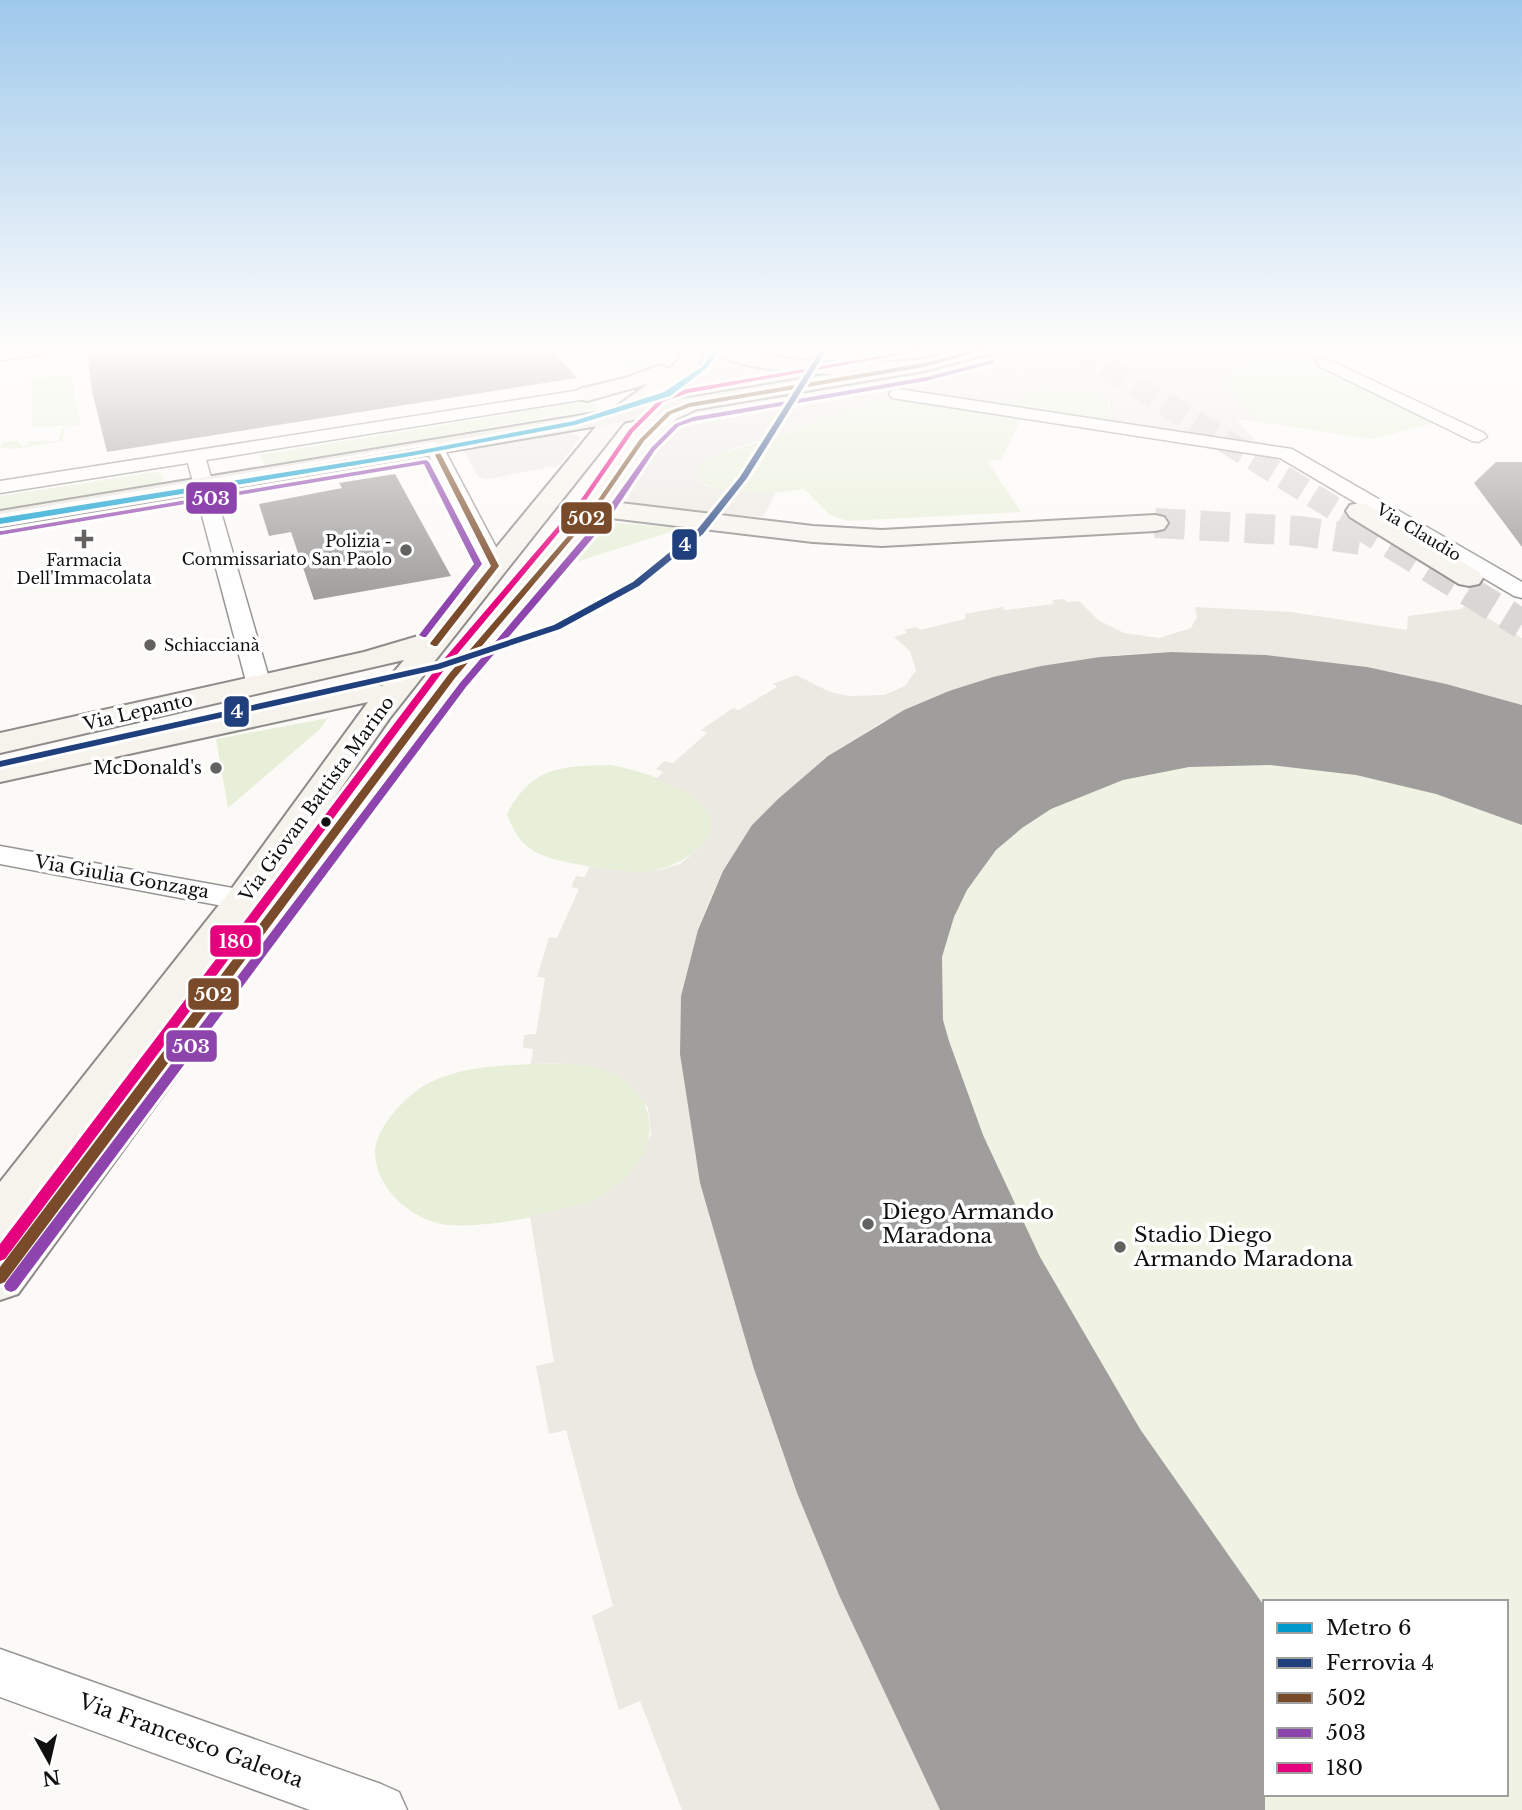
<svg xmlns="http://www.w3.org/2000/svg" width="1522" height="1810" font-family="'Libre Baskerville',serif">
  <rect width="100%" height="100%" fill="#fcfaf7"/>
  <g fill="#e8efd9">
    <polygon points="606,348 645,348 647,367 627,371"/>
    <path d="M734 348H874L884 363C834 364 782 363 734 348Z"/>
    <polygon points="1252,359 1320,363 1439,422 1371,439 1260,422 1261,420 1224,382"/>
    <polygon points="63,375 71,377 81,425 64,428 63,441 16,449 0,448 2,443 17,440 23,447 30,441 58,441 62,427 78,425 32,427 31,378"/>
    <polygon points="1045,389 1108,398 1110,424 989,404 1022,399"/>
    <path d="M898 396 1023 415 1001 460 987 461 1021 512 848 521 830 515 804 489C771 493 722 502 696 477L698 467 710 458Z"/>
    <polygon points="583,402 596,404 599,409 265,466 260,455"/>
    <polygon points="155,472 162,474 163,483 0,510 0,496"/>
    <polygon points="619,523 683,528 576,562 604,529"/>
    <polygon points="328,718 319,730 228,808 216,739"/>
    <path d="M612 765C639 771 674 781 697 799 742 835 674 872 640 873 619 873 596 868 576 864 538 856 521 852 507 814 532 766 562 766 612 765Z"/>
    <path d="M564 1063C581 1065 600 1066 615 1074 661 1098 659 1153 621 1183 613 1190 600 1199 589 1203 557 1214 481 1229 448 1225 413 1221 376 1190 375 1153 375 1126 410 1091 433 1081 472 1063 521 1065 564 1063Z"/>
  </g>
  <path fill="#f0f3e3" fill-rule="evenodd" d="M1200 652C1310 655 1416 674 1522 705V1810H940C889 1705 839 1600 797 1492 767 1415 743 1335 720 1256 698 1180 670 1076 681 997 697 886 758 799 852 741 957 675 1076 652 1200 652ZM1265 1602H1506V1794H1265Z"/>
  <g fill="#ece9e3">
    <polygon points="874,348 956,348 963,351 925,359 884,363"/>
    <polygon points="1005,348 1298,348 1328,363 1285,364 1252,359 1224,382 1261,420 1260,422 1236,419 1262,448 1110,424 1110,401 1105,397 1045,389 1022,399 989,404 898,396 736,448 710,458 698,467 696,477 706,486 726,491 776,492 763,517 633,505 626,500 672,423 688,413 958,365"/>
    <polygon points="709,351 734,358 847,373 697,397 674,395 671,388 696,371"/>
    <polygon points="559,433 575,434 580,438 559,465 488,479 478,477 463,449"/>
    <polygon points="1064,599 1067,602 1079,601 1098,620 1124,633 1159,638 1191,628 1197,617 1195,607 1291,612 1407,630 1408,616 1461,609 1463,607 1485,611 1484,616 1522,638 1522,705 1394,672 1266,655 1171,652 1118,655 1041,666 949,691 882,722 828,756 778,799 752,825 723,871 710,898 698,930 681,996 680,1054 700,1183 754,1369 797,1493 839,1595 940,1810 682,1810 640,1701 619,1710 592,1616 613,1606 566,1430 549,1434 536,1366 554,1362 530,1216 591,1202 623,1182 642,1156 651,1134 648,1108 631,1086 615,1074 594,1067 564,1063 531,1064 533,1049 523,1048 524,1035 536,1034 545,978 537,977 549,937 557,938 579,889 571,887 576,876 585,877 589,867 640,873 660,870 680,864 702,846 709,835 711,823 707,811 698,800 684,791 656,779 663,772 656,769 664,761 673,763 707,733 701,730 733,708 739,710 777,687 773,684 796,675 830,692 848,696 884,695 905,686 916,670 910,651 894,637 907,633 904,630 916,627 920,630 965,619 965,614 1002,607 1005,610 1054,604 1052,600"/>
  </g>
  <g fill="#a09e9c">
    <polygon points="108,348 551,348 577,378 107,452 92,391 87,351"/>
    <polygon points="1496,462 1522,462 1522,547 1474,483"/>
    <polygon points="395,474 451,576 314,600 291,532 269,536 259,504 342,488 339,483"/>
    <polygon points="1171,652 1266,655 1367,667 1446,684 1522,705 1522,825 1436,794 1356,775 1270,765 1189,767 1123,780 1051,809 1022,828 996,850 967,890 954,917 942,957 943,1020 949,1041 983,1135 1040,1257 1140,1429 1265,1607 1265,1810 940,1810 839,1595 797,1493 754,1369 700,1183 680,1054 681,996 698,930 723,871 752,825 778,799 828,756 904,710 949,691 993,677 1041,666 1100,657"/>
  </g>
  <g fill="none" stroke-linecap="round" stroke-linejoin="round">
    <polyline stroke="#d9d7d4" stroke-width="24" stroke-dasharray="24 11" stroke-linecap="butt" points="1075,348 1356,522"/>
    <g stroke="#d9d7d4" stroke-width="30" stroke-dasharray="30 15" stroke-linecap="butt">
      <polyline points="1353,520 1522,624"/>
      <polyline points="1155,523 1301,531 1360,540"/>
    </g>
    <g stroke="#969594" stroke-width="3">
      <g id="street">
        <polygon points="19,348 60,348 52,353 0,360 0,350"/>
        <polygon points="1325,358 1484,433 1487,437 1478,442 1472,441 1319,366 1317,363 1319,360"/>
        <polygon points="587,389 593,390 596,394 593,398 206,460 271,685 268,690 259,692 250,690 247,685 188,463 0,493 0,481"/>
        <polygon points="898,389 1292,449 1522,582 1522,598 1514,596 1280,458 892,398 889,394 892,390"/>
        <polygon points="434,441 443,447 506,566 503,571 487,571 484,566 425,447"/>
        <polygon points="0,846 244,890 254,893 259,900 254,907 244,910 0,864"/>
        <polygon points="0,1649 381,1784 399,1792 407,1810 310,1810 0,1697"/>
      </g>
    </g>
    <g stroke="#8d8c8b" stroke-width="4">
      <g id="secondary">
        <path d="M680 348H700L702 358 692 374 623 423 505 572 389 719 276 882 441 669 586 503 634 435 661 408 689 398 697 400 700 405C694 414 681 414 673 422 649 447 631 474 612 502L813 526 882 530 1155 515 1164 517 1168 523 1164 529 1155 531 882 546 813 542 602 517 463 683 18 1294 0 1300V1182L230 891 368 702 0 782V762L369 682 382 686 404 660 0 753V733L364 652 425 634 607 413 648 384 587 401 579 399 576 394 579 389 625 378 661 365 670 369 680 358Z"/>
        <path d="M708 348C736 345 763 355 792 359 834 364 875 363 916 360L924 361 927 366 924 371C889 379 727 376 708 348Z"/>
        <polygon points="1359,503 1368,505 1479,572 1483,578 1479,584 1469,586 1459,584 1350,517 1346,511 1350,505"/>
      </g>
    </g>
    <g stroke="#848381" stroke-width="4">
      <polygon id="primary" points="966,348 998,348 995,352 924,371 0,527 0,511 923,359"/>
    </g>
    <use href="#street" fill="#fffefe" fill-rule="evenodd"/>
    <use href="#secondary" fill="#f5f3ec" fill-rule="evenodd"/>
    <use href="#primary" fill="#ebe6dd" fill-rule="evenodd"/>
    <g stroke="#fff" stroke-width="6">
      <g id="bus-1">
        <polygon points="983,348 991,348 924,367 690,407 671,414 644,441 597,509 455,678 5,1282 0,1284 0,1267 449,674 593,507 640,439 667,412 689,403 924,363"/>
        <polygon points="434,445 437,447 499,566 437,646 434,646 430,644 431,642 491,566 432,449 0,521 0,517"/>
      </g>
    </g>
    <g stroke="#fff" stroke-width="6">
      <g id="bus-2">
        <polygon points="992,360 995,362 994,363 926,381 694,421 679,426 655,450 609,519 466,687 16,1290 11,1292 6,1290 4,1286 6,1282 460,683 603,515 651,448 675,424 693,417 926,377"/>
        <polygon points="426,460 429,462 482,564 426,637 423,637 419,635 474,564 424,464 0,535 0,531 2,531"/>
      </g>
    </g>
    <g stroke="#fff" stroke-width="6">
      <polygon id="bus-3" points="928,348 938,348 688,393 663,402 633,432 586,500 444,670 5,1259 0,1261 0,1244 438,666 582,498 629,430 659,400 687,389"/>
    </g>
    <use href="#bus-1" fill="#7a4b2a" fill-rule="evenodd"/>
    <use href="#bus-2" fill="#8e44ad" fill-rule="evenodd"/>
    <use href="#bus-3" fill="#e5007d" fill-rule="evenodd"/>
    <g stroke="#fff" stroke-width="6">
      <polygon id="rail-1" points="822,348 828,348 747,478 703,534 639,586 560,629 440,669 0,767 0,761 437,664 554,625 633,582 697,530 740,477"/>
    </g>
    <use href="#rail-1" fill="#203f7d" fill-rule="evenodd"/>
    <g stroke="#fff" stroke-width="6">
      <polygon id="metro-1" points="715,348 721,348 707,368 670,396 575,425 411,456 0,524 0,518 411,452 574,421 664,392 703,366"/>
    </g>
    <use href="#metro-1" fill="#09c" fill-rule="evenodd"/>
  </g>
  <linearGradient id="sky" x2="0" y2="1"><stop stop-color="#9fc9ec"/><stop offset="0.58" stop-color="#fefdfb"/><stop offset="1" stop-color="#fefdfb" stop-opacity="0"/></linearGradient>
  <rect width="1522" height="601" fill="url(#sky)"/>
  <g fill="#636261" stroke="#fff" stroke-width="2.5">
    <path d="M80.5 528.5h7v7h7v7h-7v7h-7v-7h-7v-7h7z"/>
    <circle cx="406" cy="550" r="7"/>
    <circle cx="150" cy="645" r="7"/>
    <circle cx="216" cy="768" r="7"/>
    <circle cx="868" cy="1224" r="7"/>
    <circle cx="1120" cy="1247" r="7"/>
  </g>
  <circle fill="#101010" stroke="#fff" stroke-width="2.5" cx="326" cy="822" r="6"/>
  <g text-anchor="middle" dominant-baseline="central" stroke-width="7" stroke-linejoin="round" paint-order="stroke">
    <g font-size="16" fill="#101010" stroke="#fff">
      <text transform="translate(1419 532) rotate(31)">Via Claudio</text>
    </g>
    <g font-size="16" fill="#101010" stroke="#fff" text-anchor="end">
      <text x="392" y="541">Polizia -<tspan x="392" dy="18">Commissariato San Paolo</tspan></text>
      <text x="84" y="560" text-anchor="middle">Farmacia<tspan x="84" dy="18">Dell'Immacolata</tspan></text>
      <text x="164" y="645" text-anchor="start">Schiaccianà</text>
    </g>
    <g font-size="18" fill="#101010" stroke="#fff">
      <text transform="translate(138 712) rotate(-13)">Via Lepanto</text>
      <text transform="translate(317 799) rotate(-54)">Via Giovan Battista Marino</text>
      <text transform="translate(122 877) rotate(10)">Via Giulia Gonzaga</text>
    </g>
    <g font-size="18" fill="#101010" stroke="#fff" text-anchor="end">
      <text x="202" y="768">McDonald's</text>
    </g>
    <g font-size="21" fill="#101010" stroke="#fff" text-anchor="start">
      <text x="882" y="1212">Diego Armando<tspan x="882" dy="24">Maradona</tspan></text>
      <text x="1134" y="1235">Stadio Diego<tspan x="1134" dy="24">Armando Maradona</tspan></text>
    </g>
    <g font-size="21" fill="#101010" stroke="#fff">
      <text transform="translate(191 1741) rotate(20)">Via Francesco Galeota</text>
    </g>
  </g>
  <g stroke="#fff" stroke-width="2.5">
    <rect x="185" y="481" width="53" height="34" rx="7" fill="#8e44ad"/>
    <rect x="560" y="501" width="53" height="34" rx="7" fill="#7a4b2a"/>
    <rect x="671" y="528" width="27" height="33" rx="7" fill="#203f7d"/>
    <rect x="223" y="695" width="27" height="33" rx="7" fill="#203f7d"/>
    <rect x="209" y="924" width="53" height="34" rx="7" fill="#e5007d"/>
    <rect x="187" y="977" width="53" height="34" rx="7" fill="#7a4b2a"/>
    <rect x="165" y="1029" width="53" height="34" rx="7" fill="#8e44ad"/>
  </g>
  <g font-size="19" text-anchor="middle" font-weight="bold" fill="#fff">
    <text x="211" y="505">503</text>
    <text x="586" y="525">502</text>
    <text x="685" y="551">4</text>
    <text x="237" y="718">4</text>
    <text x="236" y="948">180</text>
    <text x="213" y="1001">502</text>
    <text x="191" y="1053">503</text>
  </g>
  <rect x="1263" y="1600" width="245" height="196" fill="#ffffff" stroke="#9f9f9f" stroke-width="2"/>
  <rect x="1277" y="1623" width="35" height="10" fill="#0099cc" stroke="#9f9f9f" stroke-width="2"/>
  <text x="1326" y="1635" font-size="21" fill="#101010">Metro 6</text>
  <rect x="1277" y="1658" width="35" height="10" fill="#203f7d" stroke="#9f9f9f" stroke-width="2"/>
  <text x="1326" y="1670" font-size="21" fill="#101010">Ferrovia 4</text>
  <rect x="1277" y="1693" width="35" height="10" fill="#7a4b2a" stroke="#9f9f9f" stroke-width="2"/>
  <text x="1326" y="1705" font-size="21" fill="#101010">502</text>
  <rect x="1277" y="1728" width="35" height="10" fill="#8e44ad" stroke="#9f9f9f" stroke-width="2"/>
  <text x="1326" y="1740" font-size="21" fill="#101010">503</text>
  <rect x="1277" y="1763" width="35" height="10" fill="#e5007d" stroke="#9f9f9f" stroke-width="2"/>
  <text x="1326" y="1775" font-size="21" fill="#101010">180</text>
  <g transform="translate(49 1761) rotate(172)" stroke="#ffffff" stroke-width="5" paint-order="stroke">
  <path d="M0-5L12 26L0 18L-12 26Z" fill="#101010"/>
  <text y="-10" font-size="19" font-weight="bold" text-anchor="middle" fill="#101010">N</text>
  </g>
</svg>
